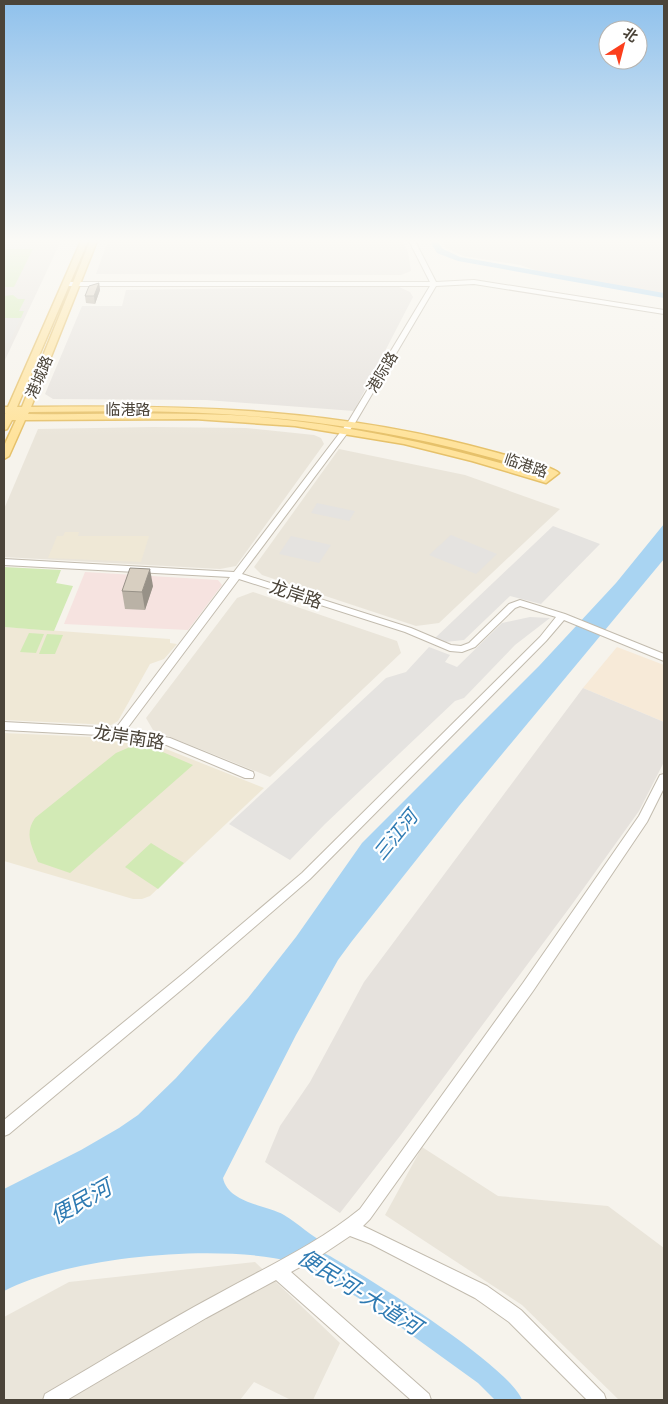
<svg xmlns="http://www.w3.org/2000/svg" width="668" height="1404" font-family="'IBM Plex Sans','Noto Sans SC',sans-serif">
  <rect width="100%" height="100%" fill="#f6f3ec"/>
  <g fill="#eae5da">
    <polygon points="153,427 246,428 314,435 321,438 324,444 236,566 220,569 4,557 4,509 38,429"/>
    <polygon points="339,449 465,475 560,509 439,623 416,626 262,575 254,567"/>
    <polygon points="253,592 397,641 401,653 270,777 153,730 146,718 237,598"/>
    <polygon points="422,1147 498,1196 608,1206 664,1248 664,1400 619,1400 522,1305 385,1215"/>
    <polygon points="255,1262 340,1343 313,1400 291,1400 254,1382 240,1400 4,1400 4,1317 69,1282"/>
  </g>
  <polygon fill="#f7ead8" points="617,647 664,665 664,722 583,688"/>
  <g fill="#e6e2dd">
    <polygon points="4,241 61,241 4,362"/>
    <polygon points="108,241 403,241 408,252 411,271 401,275 96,274"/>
    <polygon points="443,241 664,241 664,295 546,274 520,265 463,256 446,248"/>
    <polygon points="397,286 410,292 413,297 354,411 206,400 53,399 45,394 82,306 122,306 126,290"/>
    <polygon points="583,688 664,722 664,762 639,811 573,903 400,1136 340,1213 265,1162 280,1126 310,1082 364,982"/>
  </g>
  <g fill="#efe8d6">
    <polygon points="65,532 79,532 78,536 149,536 141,562 48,558 57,536 63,536"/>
    <polygon points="4,627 170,639 170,643 177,644 164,659 150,664 118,721 111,725 4,720"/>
    <polygon points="4,733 115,738 156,745 264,788 150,896 142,899 133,899 4,861"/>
  </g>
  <polygon fill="#f6e3e0" points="85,572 218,580 222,585 188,630 64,624"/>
  <g fill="#d2eab5">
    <polygon points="4,249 33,249 14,287 4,287"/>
    <polygon points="13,295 18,299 25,299 19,311 24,311 21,318 4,318 4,296"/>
    <polygon points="4,567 61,570 56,583 73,586 54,631 4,627"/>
    <polygon points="29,633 44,634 36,653 20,652"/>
    <polygon points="47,634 63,635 55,654 39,654"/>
    <path d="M130 747 158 750 193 765 70 873 38 862C32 846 24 834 35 818L116 753Z"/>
    <polygon points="151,843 167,853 146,873 167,853 184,863 158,889 125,867"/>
  </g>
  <g fill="#e5e3e0">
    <polygon points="4,318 21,318 9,343 4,343"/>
    <polygon points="317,503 355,511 349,521 311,513"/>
    <polygon points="553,526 600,544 541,604 510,596 464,640 445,642 435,638"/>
    <polygon points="451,535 497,554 476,574 429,555"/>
    <polygon points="291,536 331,545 319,563 279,554"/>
    <polygon points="530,617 550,618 515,645 464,698 455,701 325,824 290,860 229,824 386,678 406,672 429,647 450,655 445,662 457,667 502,623"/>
  </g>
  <path fill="#a9d4f2" d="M664 524V559L459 806 352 941 338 960 296 1035 223 1178C228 1203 266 1205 284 1215 299 1224 311 1236 326 1244L293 1262C220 1243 71 1256 4 1291V1189L81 1150 119 1128 138 1115 176 1078 248 998 296 937 362 843 539 666 616 583Z"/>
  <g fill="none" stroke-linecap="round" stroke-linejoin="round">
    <g fill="#a9d4f2" fill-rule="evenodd">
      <polygon points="430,241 437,241 443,249 460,257 664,293 664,298 458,261 437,253"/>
      <path d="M299 1240C339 1257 510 1365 522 1400H495L478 1383 370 1305 292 1258 288 1251 292 1244Z"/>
    </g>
    <g stroke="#c2bbae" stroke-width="2">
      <g id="minor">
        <polygon points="409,241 415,241 436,282 474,280 664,310 664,314 474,284 436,286 355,423 242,574 411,628 451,645 461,646 469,643 509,604 520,600 565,614 664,654 664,661 564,620 546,641 310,879 192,981 9,1134 4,1136 4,1120 184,973 302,873 540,637 556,617 520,606 515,608 475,647 462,652 450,651 405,632 239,579 126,730 170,738 253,772 254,775 253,778 245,778 164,744 119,736 4,730 4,722 116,728 230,577 4,565 4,559 234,572 348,422 430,286 67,286 64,284 67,282 430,282"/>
        <path d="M664 774V788L647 822 533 991 370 1219 363 1226 487 1286 521 1310 604 1394 606 1400H587L509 1322 475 1298 371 1244 350 1236 320 1256 291 1272 429 1394 431 1400H411L276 1280 206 1318 67 1400H43L45 1394C102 1361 158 1326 216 1295 266 1267 316 1245 360 1209L523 983 639 816 660 775Z"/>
      </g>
    </g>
    <g stroke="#e6c16a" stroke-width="3">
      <path id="major" d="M81 241H88L17 407H22L90 241H97L31 407C194 405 340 408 498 453 511 457 550 465 559 473L546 483 472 461 404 444 295 426 195 419 25 420 9 456 4 459V446L16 420H12L7 429 4 430V414L6 413H4V407H8ZM138 411C284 413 408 430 547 474L544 476C451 447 357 426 259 417 182 411 105 415 28 414L29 412Z"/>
    </g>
    <use href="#minor" fill="#fff" fill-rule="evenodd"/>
    <use href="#major" fill="#ffe39c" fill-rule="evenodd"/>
  </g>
  <g fill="#bab2a6">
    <polygon points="99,283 100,290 95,304 86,303 85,296"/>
    <polygon points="153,586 145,610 125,609 122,591"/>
  </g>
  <g fill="#979187">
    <polygon points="99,283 100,290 95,304 94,296"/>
    <polygon points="150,569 153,586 145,610 142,592"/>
  </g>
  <g fill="#d8cfc1" stroke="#979187">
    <polygon points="99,283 94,296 85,296 89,286"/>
    <polygon points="130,568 150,569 142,592 122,591"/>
  </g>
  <linearGradient id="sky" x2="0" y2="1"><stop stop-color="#8fc1ec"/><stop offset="0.55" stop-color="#fbfaf6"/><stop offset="1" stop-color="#fbfaf6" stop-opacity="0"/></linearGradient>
  <rect width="668" height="438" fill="url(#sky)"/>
  <g text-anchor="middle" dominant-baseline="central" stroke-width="4.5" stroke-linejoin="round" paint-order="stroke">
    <g font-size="15" fill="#4b4439" stroke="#fff">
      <text transform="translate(382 372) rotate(-59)">港际路</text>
      <text transform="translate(39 377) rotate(-67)">港城路</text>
      <text x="128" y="409">临港路</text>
      <text transform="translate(526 465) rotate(19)">临港路</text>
    </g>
    <g font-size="18" fill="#4b4439" stroke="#fff">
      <text transform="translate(296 594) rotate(18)">龙岸路</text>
      <text transform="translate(129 737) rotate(9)">龙岸南路</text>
    </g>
    <g font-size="19" font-style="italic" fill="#2e7ab2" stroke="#fff">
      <text transform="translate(395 835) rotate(-51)">三江河</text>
    </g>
    <g font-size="22" font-style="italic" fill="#2e7ab2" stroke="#fff">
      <text transform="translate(80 1201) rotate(-29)">便民河</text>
      <text transform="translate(360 1291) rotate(32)">便民河-大道河</text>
    </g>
  </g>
  <rect width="668" height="1404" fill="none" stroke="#4b4439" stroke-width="10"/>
  <g transform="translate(623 45) rotate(36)"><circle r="24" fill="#ffffff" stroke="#b7b4b0"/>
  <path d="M0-4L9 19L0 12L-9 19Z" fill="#fc3f1d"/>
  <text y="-8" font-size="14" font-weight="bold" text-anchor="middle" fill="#4b4439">北</text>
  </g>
</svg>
